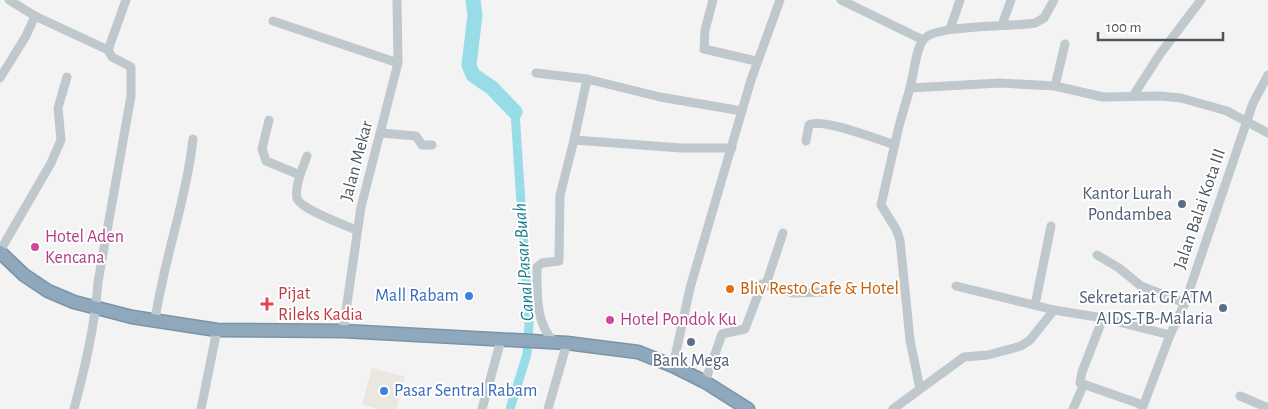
<svg xmlns="http://www.w3.org/2000/svg" width="1268" height="409" font-family="'Alegreya Sans',sans-serif">
  <rect width="100%" height="100%" fill="#f4f3f3"/>
  <polygon fill="#eae7e1" points="372,368 405,377 396,409 378,409 362,405"/>
  <g fill="none" stroke-linecap="round" stroke-linejoin="round">
    <polyline stroke="#97dce7" stroke-width="9" points="510,409 527,354 529,325 515,112"/>
    <polyline stroke="#97dce7" stroke-width="15" points="473,0 475,15 469,65 473,75 492,88 515,112"/>
    <g stroke="#7a94a8" stroke-width="15">
      <polyline id="highway" points="0,252 24,275 48,291 74,302 132,317 217,330 343,331 567,343 606,348 638,352 673,366 705,382 748,409"/>
    </g>
    <g stroke="#bfc8cd" stroke-width="9">
      <polyline points="9,0 35,16 108,50"/>
      <polyline points="713,0 705,30 704,49 756,61"/>
      <polyline points="841,0 923,40"/>
      <polyline points="273,21 398,63"/>
      <polyline points="1002,25 1011,0"/>
      <polyline points="950,29 960,0"/>
      <polyline points="536,73 587,79"/>
      <polyline points="0,78 26,36 35,16"/>
      <polyline points="1055,86 1065,44"/>
      <path d="M910 88C914 74 915 52 923 40 934 24 1014 27 1035 23L1044 18 1054 0"/>
      <polyline points="1133,96 1160,54 1201,0"/>
      <path d="M269 120 262 149 266 161 300 175C298 182 295 191 297 198 300 209 345 225 356 230"/>
      <polyline points="381,133 416,136 422,145 432,145"/>
      <path d="M806 141 809 125C821 117 879 140 895 145"/>
      <polyline points="732,148 681,148 574,140 587,79 660,97 742,111"/>
      <polyline points="300,175 307,156"/>
      <polyline points="0,251 51,163 61,140 58,108 67,77"/>
      <polyline points="1097,255 1119,268 1141,286 1185,303"/>
      <polyline points="766,284 783,233"/>
      <polyline points="956,286 1054,310"/>
      <polyline points="1035,305 1051,226"/>
      <polyline points="1103,318 1082,372 1080,383 1143,405"/>
      <path d="M155 320C164 259 186 201 193 139"/>
      <polyline points="343,331 361,207 398,63 397,0"/>
      <path d="M554 342C535 323 537 292 537 267L542 263 559 261 560 195 574 140"/>
      <polyline points="673,366 690,288 751,80 780,0"/>
      <polyline points="705,382 722,334 745,329 762,284 793,293 823,292"/>
      <polyline points="920,389 910,340 900,240 896,229 881,205 899,126 910,88 1000,83 1055,86 1103,97 1160,96 1181,98 1227,111 1268,133"/>
      <polyline points="1240,396 1268,408"/>
      <path d="M74 409C85 367 95 326 98 282L131 96V67L112 57 108 50 126 0"/>
      <polyline points="201,409 217,330"/>
      <polyline points="482,409 501,340"/>
      <polyline points="548,409 567,343"/>
      <polyline points="893,409 964,357 988,355 1021,346 1030,340 1054,310 1103,318 1170,335"/>
      <polyline points="1073,409 1083,386"/>
      <polyline points="1142,409 1170,335 1185,303 1253,103 1268,75"/>
    </g>
    <use href="#highway" stroke="#8fa8bc" stroke-width="12"/>
  </g>
  <g fill="#5c6f8a" stroke="#fff" stroke-width="2">
    <circle cx="1182" cy="204" r="5"/>
    <circle cx="1223" cy="308" r="5"/>
    <circle cx="691" cy="342" r="5"/>
  </g>
  <g fill="#d1479c" stroke="#fff" stroke-width="2">
    <circle cx="35" cy="247" r="5"/>
    <circle cx="610" cy="320" r="5"/>
  </g>
  <circle fill="#e8710a" stroke="#fff" stroke-width="2" cx="730" cy="289" r="5"/>
  <g fill="#3f7fe0" stroke="#fff" stroke-width="2">
    <circle cx="469" cy="296" r="5"/>
    <circle cx="384" cy="391" r="5"/>
  </g>
  <path fill="#e0444e" stroke="#fff" stroke-width="2" d="M264.5 296.5h5v5h5v5h-5v5h-5v-5h-5v-5h5z"/>
  <g text-anchor="middle" dominant-baseline="central" stroke-width="4" stroke-linejoin="round" paint-order="stroke">
    <g font-size="18" fill="#4b575f" stroke="#fff">
      <text transform="translate(357 161) rotate(-75)">Jalan Mekar</text>
      <text transform="translate(1200 209) rotate(-71)">Jalan Balai Kota III</text>
    </g>
    <g font-size="18" fill="#4e5e75" stroke="#fff" text-anchor="end">
      <text x="1172" y="194">Kantor Lurah<tspan x="1172" dy="21">Pondambea</tspan></text>
      <text x="1213" y="298">Sekretariat GF ATM<tspan x="1213" dy="21">AIDS-TB-Malaria</tspan></text>
      <text x="691" y="361" text-anchor="middle">Bank Mega</text>
    </g>
    <g font-size="18" fill="#b23c85" stroke="#fff" text-anchor="start">
      <text x="45" y="237">Hotel Aden<tspan x="45" dy="21">Kencana</tspan></text>
      <text x="620" y="320">Hotel Pondok Ku</text>
    </g>
    <g font-size="18" fill="#c56008" stroke="#fff" text-anchor="start">
      <text x="740" y="289">Bliv Resto Cafe &amp; Hotel</text>
    </g>
    <g font-size="18" fill="#be3a42" stroke="#fff" text-anchor="start">
      <text x="278" y="294">Pijat<tspan x="278" dy="21">Rileks Kadia</tspan></text>
    </g>
    <g font-size="18" fill="#366cbe" stroke="#fff" text-anchor="end">
      <text x="459" y="296">Mall Rabam</text>
      <text x="394" y="391" text-anchor="start">Pasar Sentral Rabam</text>
    </g>
    <g font-size="19" font-style="italic" fill="#177f8f" stroke="#fff">
      <text transform="translate(524 262) rotate(-94)">Canal Pasar Buah</text>
    </g>
  </g>
  <path d="M1098 32v8h125v-8" fill="none" stroke="#4b575f" stroke-width="2.5"/>
  <text x="1106" y="32" font-size="15" fill="#4b575f" stroke="#ffffff" stroke-width="4" paint-order="stroke">100 m</text>
</svg>
